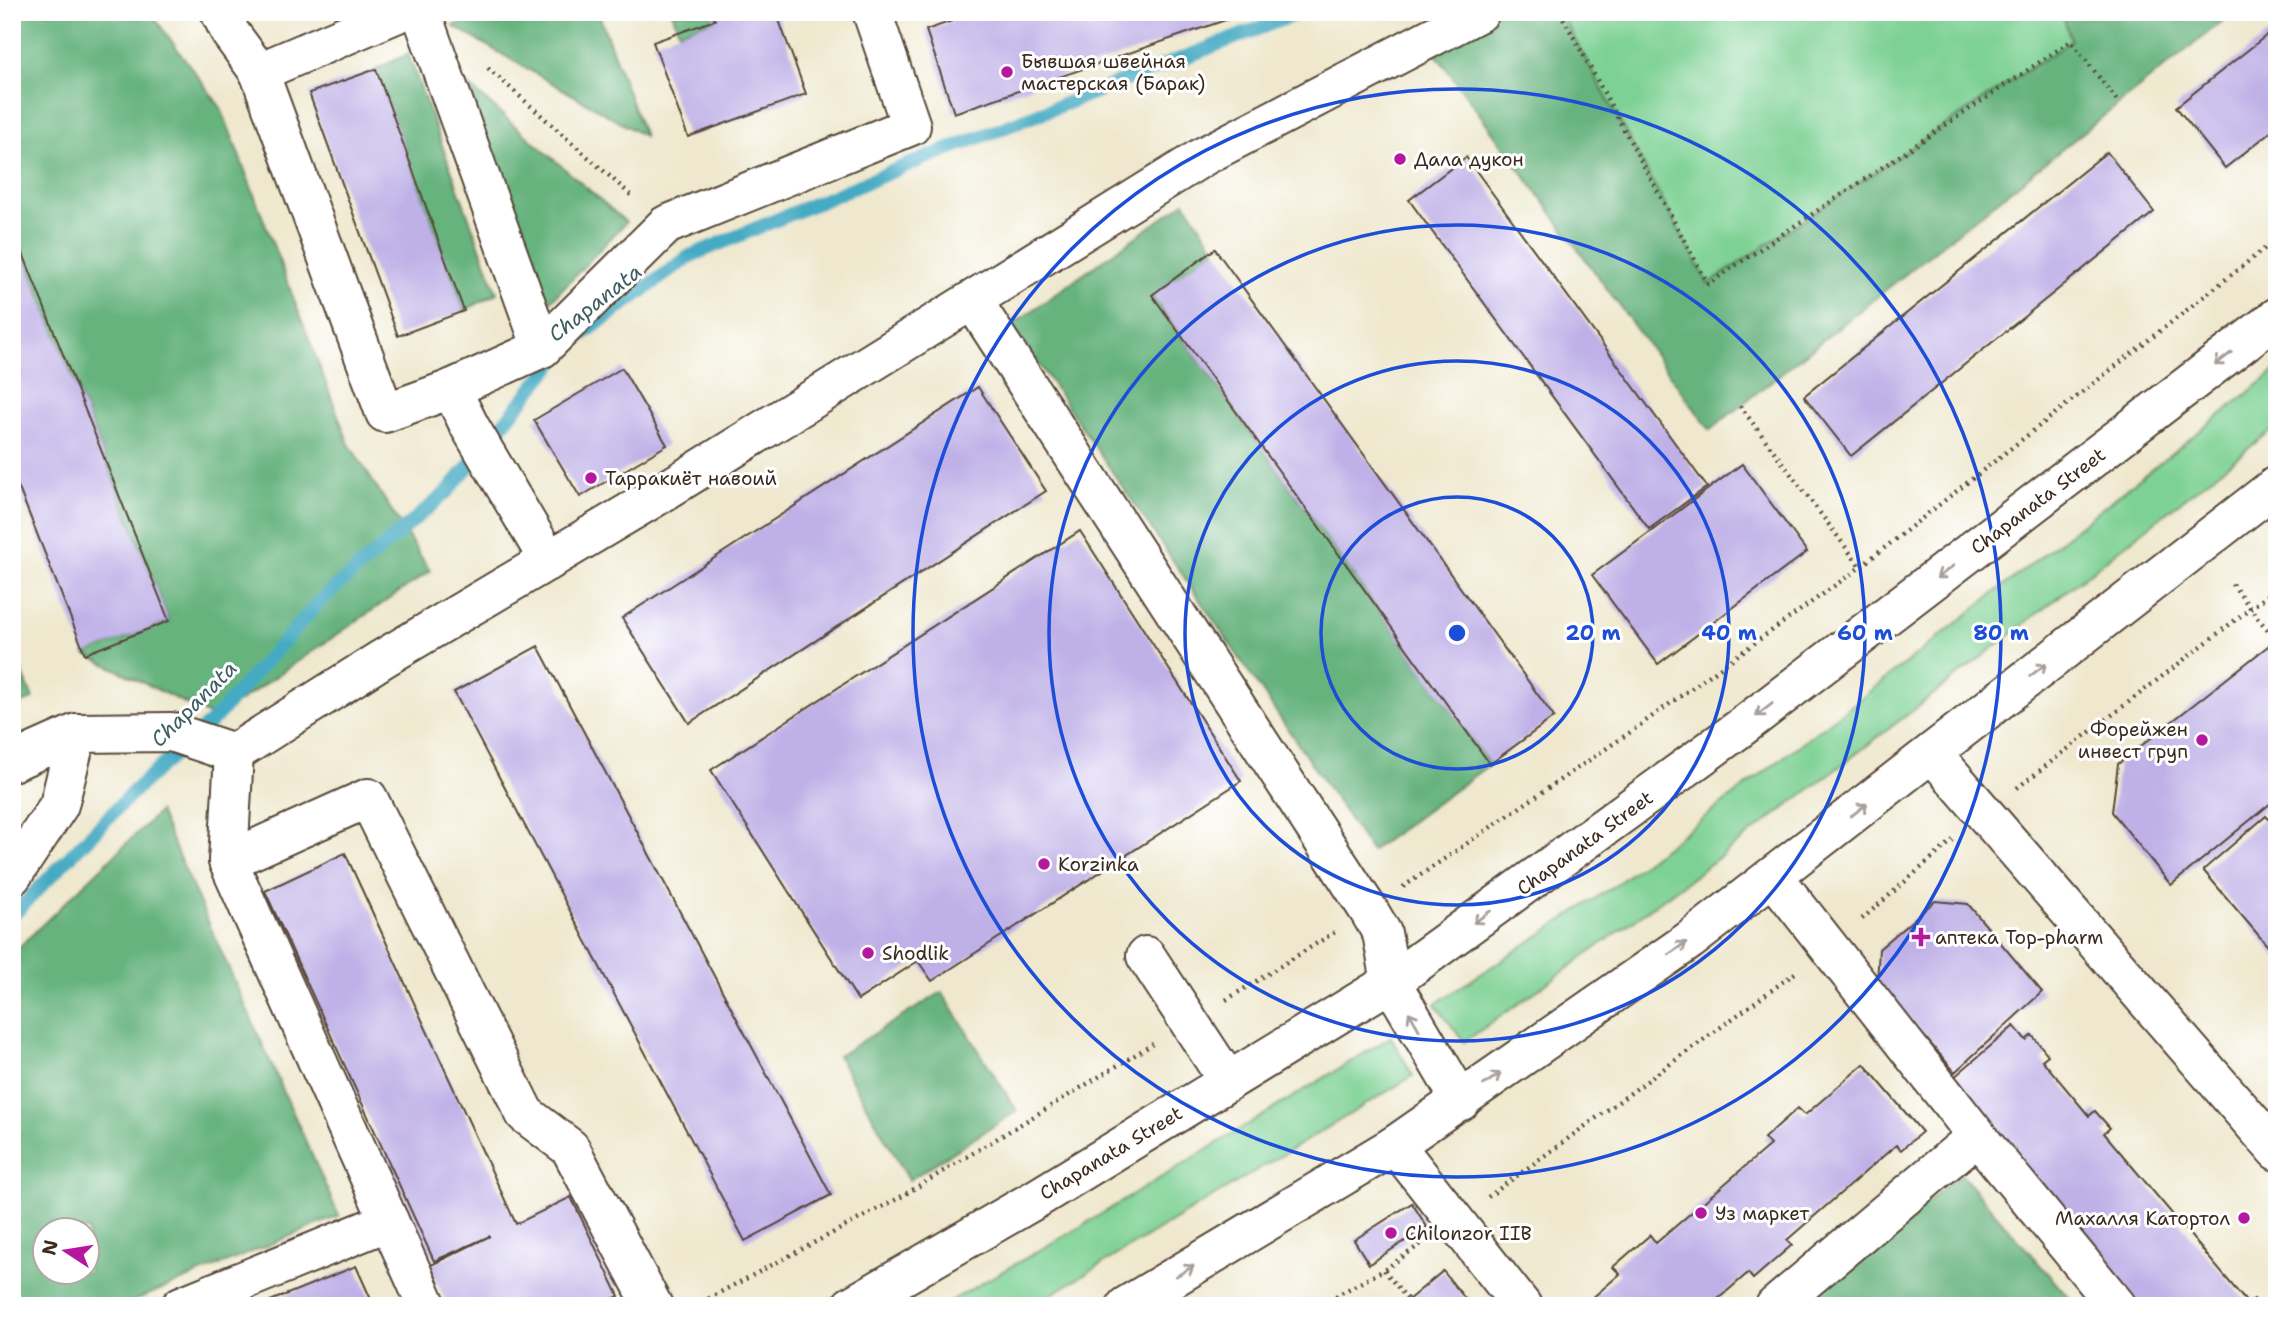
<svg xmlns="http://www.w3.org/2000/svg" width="2289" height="1318" font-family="'Shantell Sans',sans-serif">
  <rect width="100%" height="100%" fill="#fff"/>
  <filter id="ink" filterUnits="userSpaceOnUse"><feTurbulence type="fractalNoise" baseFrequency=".0143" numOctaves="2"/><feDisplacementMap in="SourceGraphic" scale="14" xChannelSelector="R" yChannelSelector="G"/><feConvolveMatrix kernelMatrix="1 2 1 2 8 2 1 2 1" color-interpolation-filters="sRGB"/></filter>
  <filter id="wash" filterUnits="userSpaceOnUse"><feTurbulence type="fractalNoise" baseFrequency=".00686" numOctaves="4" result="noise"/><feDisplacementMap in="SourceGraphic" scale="28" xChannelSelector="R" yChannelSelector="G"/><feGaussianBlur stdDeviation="1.57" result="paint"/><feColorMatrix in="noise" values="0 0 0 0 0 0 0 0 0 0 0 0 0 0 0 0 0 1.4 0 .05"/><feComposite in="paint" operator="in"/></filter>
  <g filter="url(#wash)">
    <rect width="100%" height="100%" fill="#efe8ce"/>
    <g fill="#7ed194" stroke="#5c7e59" stroke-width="2">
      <polygon points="1560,12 2062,12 2071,41 1708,284"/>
      <path d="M2277 370V426C2009 636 1743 847 1464 1042L1435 1004 1614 886 1864 696Z"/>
      <polygon points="1391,1037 1413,1076 1032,1306 942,1306 1080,1227"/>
    </g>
    <g fill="#66b37e" stroke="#506e4e" stroke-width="2" fill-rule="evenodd">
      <polygon points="12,12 150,12 221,108 349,444 430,571 215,718 85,654 169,621 12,225"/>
      <polygon points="490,12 598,12 644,136 453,26"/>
      <polygon points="672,12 712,12 715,20 679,32"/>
      <polygon points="1480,12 1560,12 1708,284 2071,41 2062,12 2234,12 1710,430 1425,39"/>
      <polygon points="408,54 497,293 464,311 376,69"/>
      <polygon points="468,85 626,222 545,307"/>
      <polygon points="1185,202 1215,249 1152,296 1490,764 1371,851 1012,325"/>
      <polygon points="12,647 33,699 12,707"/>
      <path d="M159 812 339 1216 121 1306H12V954ZM46 1230H88V1272H46Z"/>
      <polygon points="942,992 1017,1111 909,1180 838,1056"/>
      <polygon points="1961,1174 2076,1306 1800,1306"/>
    </g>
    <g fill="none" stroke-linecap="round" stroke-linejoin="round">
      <polyline stroke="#44aac3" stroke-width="14" points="12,916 135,790 215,718 319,602 448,491 568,345 690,256 905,166 1301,12"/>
    </g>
    <g id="blocks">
      <g fill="#bfb1e7">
        <polygon points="712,12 776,12 806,94 688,137 653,42 715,20"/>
        <polygon points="978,12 1246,12 1246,13 954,113 926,30"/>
        <polygon points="2277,27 2277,127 2225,168 2176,107"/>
        <polygon points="376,69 464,311 398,336 309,93"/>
        <polygon points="2107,152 2154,212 1851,456 1804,396"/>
        <polygon points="1466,157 1707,487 1649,529 1409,200"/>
        <polygon points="12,226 169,621 85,654 12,471"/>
        <polygon points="1215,249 1554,717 1490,764 1152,295"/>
        <polygon points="622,368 667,445 580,497 534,420"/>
        <polygon points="978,387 1046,491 689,723 622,618"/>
        <polygon points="1742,464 1807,552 1658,664 1592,575"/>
        <polygon points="1080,531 1241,781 932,981 918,961 858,1000 711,770"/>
        <polygon points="2277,639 2277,798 2171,885 2112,812 2118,764"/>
        <polygon points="538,646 831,1195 745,1241 454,692"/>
        <polygon points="2266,816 2277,828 2277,957 2203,870"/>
        <polygon points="345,853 516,1224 571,1197 619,1296 600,1306 448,1306 429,1266 490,1236 434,1261 265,891"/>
        <polygon points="1935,901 1968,904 2042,992 1955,1072 1877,982 1879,949"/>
        <polygon points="2014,1026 2026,1040 2032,1035 2048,1055 2042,1060 2089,1116 2095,1111 2110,1128 2104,1133 2248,1304 2254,1299 2259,1306 2141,1306 1946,1084"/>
        <polygon points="1864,1064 1922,1132 1901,1150 1896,1145 1787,1240 1792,1245 1753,1279 1748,1273 1710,1306 1583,1306 1620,1274 1613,1267 1650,1235 1656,1243 1770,1145 1764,1138 1798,1108 1805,1115"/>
        <polygon points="1412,1203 1427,1227 1369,1264 1354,1240"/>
        <polygon points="356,1266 374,1306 258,1306"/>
        <polygon points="1443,1271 1471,1306 1401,1306 1408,1300"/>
      </g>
    </g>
  </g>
  <g filter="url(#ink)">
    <use href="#blocks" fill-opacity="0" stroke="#564638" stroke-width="2"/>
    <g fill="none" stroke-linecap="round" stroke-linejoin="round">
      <g stroke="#564638" stroke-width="42">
        <g id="minor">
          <polyline points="220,12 231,34 259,72"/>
          <polyline points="400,12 259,72 385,413 451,389 542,348 421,12"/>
          <polyline points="973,301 1369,911 1382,933 1391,982"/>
          <polyline points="542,348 666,225 911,126 872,12"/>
          <polyline points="451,389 470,427 549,561"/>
          <polyline points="234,753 382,659 652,499 1204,156 1480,12"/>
          <polyline points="234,753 228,861 427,1306"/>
          <polyline points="1932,753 2277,1151"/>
          <polyline points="12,762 77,733 171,732 234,753"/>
          <polyline points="228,861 368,798 525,1114 570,1148 653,1306"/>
          <polyline points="12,876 59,805 77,733"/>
          <polyline points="1773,876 1977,1136 2117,1306"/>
          <polyline points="1146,956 1228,1081"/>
          <polyline points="1395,1145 1522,1306"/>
          <polyline points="181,1306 389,1221"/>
          <polyline points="1775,1306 1977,1136"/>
        </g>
      </g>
      <g stroke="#564638" stroke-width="42">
        <g id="major">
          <polyline points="1391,982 1461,1101"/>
          <polyline points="851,1306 1036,1199 1391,982 1739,729 2277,317"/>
          <polyline points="1126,1306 1395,1145 1690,940 2277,485"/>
        </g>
      </g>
      <g stroke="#564638" stroke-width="4.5" stroke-dasharray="2 5" stroke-linecap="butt">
        <polyline points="1560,12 1708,284 2071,41 2119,103"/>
        <polyline points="488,68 633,197"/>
        <polyline points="1740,406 1859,565"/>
        <polyline points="2232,584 2275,640"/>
        <polyline points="2017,788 2277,588"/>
        <polyline points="1403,887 1629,733 1855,571 2277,239"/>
        <polyline points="1862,919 1953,840"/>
        <polyline points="1226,1000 1335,932"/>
        <polyline points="1488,1197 1795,973"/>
        <polyline points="1384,1270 1408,1300"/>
        <polyline points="696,1305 899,1198 1153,1044"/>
        <polyline points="1317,1306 1384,1270 1421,1244"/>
      </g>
      <use href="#minor" stroke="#fff" stroke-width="38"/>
      <use href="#major" stroke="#fff" stroke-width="38"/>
    </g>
    <defs><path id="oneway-shaft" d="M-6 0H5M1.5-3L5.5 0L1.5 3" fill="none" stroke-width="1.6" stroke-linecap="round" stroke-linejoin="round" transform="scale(1.75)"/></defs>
    <g stroke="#a79f9a">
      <use href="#oneway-shaft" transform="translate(2223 359) rotate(142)"/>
      <use href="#oneway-shaft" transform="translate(1945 572) rotate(143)"/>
      <use href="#oneway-shaft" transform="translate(2038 670) rotate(-38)"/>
      <use href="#oneway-shaft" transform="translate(1764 710) rotate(142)"/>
      <use href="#oneway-shaft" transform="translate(1859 810) rotate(-38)"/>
      <use href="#oneway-shaft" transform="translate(1482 917) rotate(144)"/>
      <use href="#oneway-shaft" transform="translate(1678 948) rotate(-35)"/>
      <use href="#oneway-shaft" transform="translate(1414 1021) rotate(-120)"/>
      <use href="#oneway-shaft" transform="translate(1492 1079) rotate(-35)"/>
      <use href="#oneway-shaft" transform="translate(1185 1271) rotate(-31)"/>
    </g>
  </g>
  <g fill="none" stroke="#1d4ed8" stroke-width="3.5">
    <circle cx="1457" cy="633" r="136"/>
    <circle cx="1457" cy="633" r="272"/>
    <circle cx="1457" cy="633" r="408"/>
    <circle cx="1457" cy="633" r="544"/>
  </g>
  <g fill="#b5179e" stroke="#fff" stroke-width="2.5">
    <circle cx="1007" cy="72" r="7"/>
    <circle cx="1400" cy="159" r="7"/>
    <circle cx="591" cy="478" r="7"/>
    <circle cx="2202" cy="740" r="7"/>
    <circle cx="1044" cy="864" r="7"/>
    <path d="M1917.5 926.5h7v7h7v7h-7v7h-7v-7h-7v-7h7z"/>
    <circle cx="868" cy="953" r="7"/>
    <circle cx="1701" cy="1213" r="7"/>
    <circle cx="2244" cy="1218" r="7"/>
    <circle cx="1391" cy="1233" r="7"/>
  </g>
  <g text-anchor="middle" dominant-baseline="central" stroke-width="6" stroke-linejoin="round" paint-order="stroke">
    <g font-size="19" fill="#3b2a1e" stroke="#fff" text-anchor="start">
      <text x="1021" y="61">Бывшая швейная<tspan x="1021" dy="22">мастерская (Барак)</tspan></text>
      <text x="1414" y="159">Дала дукон</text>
      <text x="605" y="478">Тарракиёт навоий</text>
      <text x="2188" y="729" text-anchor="end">Форейжен<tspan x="2188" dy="22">инвест груп</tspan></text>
      <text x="1058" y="864">Korzinka</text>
      <text x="1935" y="937">аптека Top-pharm</text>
      <text x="882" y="953">Shodlik</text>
      <text x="1715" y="1213">Уз маркет</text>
      <text x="2230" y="1218" text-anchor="end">Махалля Катортол</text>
      <text x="1405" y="1233">Chilonzor IIB</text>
    </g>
    <g font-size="19" fill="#3b2a1e" stroke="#fff">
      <text transform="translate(2038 501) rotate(-37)">Chapanata Street</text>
      <text transform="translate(1585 843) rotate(-36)">Chapanata Street</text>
      <text transform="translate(1111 1153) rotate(-31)">Chapanata Street</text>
    </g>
    <g font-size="21" font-style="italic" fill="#3f5d60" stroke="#fff">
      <text transform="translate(595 303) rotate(-38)">Chapanata</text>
      <text transform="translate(194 704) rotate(-45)">Chapanata</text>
    </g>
  </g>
  <circle cx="1457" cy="633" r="10" fill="#1d4ed8" stroke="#fff" stroke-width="3.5"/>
  <g font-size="21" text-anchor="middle" font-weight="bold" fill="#1d4ed8" stroke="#fff" stroke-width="6" stroke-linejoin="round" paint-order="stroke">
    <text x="1593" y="640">20 m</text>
    <text x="1729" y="640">40 m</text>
    <text x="1865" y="640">60 m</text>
    <text x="2001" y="640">80 m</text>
  </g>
  <rect width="2289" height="1318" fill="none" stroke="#fff" stroke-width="42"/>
  <g transform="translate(66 1251) rotate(282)"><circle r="33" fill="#ffffff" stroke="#b1aaa5" stroke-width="2"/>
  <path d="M0-5L12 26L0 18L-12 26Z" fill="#b5179e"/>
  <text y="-10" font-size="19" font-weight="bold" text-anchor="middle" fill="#3b2a1e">N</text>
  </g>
</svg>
